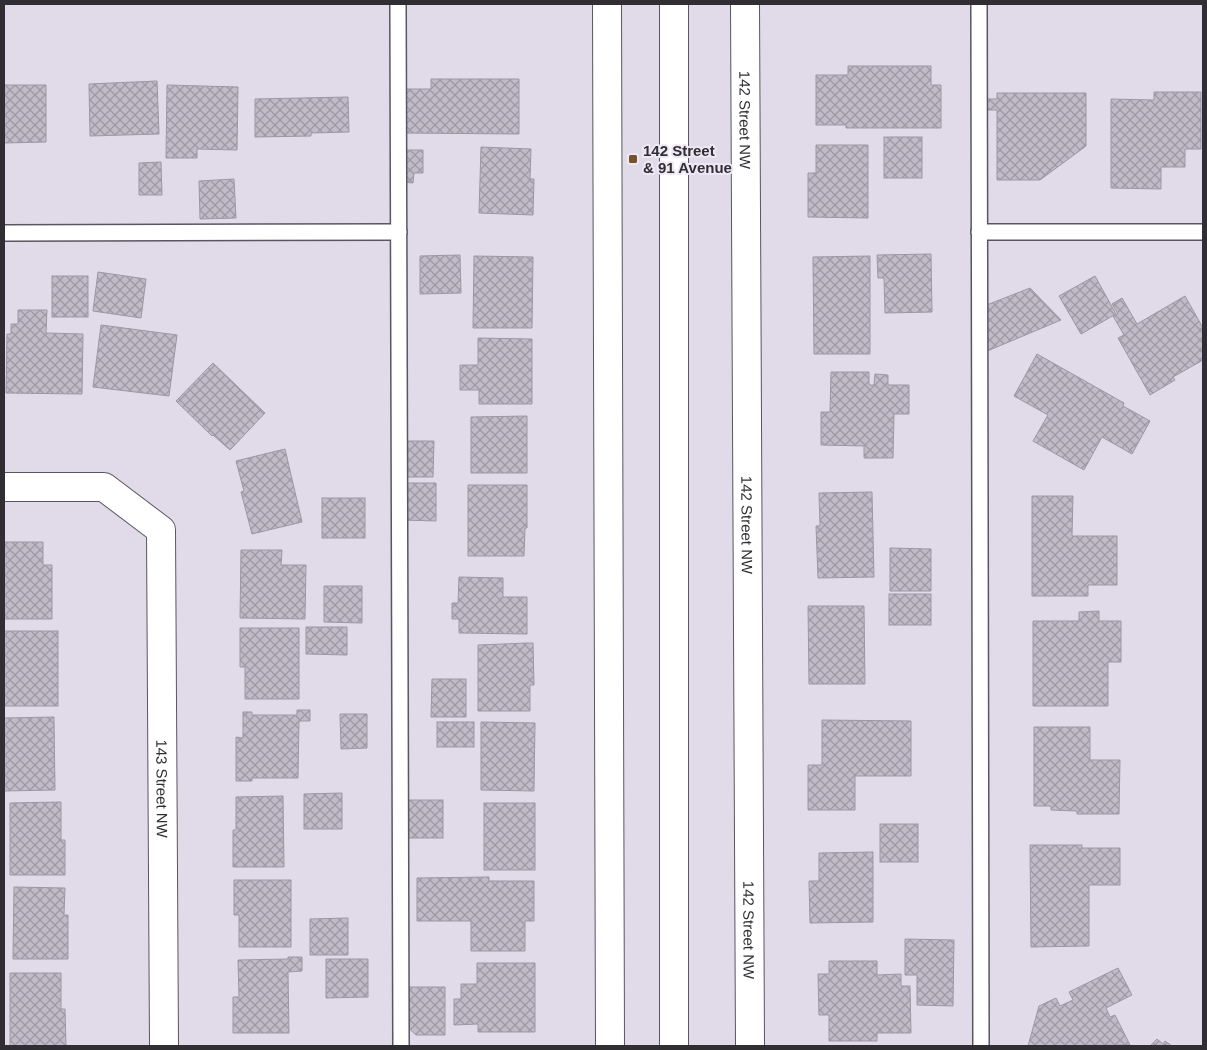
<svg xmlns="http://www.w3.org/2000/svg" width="1207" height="1050" font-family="Arial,sans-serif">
  <defs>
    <pattern id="building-cross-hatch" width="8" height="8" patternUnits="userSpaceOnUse" patternTransform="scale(1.25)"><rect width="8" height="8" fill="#c1bbc9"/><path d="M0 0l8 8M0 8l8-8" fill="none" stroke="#9d98a4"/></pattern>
  </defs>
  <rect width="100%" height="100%" fill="#e1dbe9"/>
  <g fill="url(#building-cross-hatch)" stroke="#9c97a4">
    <polygon points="848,66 931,66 931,85 941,85 941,128 846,128 846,125 816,125 816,75 848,75"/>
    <polygon points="431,79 519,79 519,134 399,133 400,89 431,89"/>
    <polygon points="157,81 159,134 90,136 89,84"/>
    <polygon points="4,85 46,85 46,142 4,143"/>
    <polygon points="167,85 238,87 237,150 197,149 197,158 166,158"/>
    <polygon points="1154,92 1201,92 1201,149 1185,149 1185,167 1161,167 1161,189 1111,188 1111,99 1154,100"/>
    <polygon points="997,93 1086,93 1086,146 1040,180 997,180 997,110 983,110 983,99 997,99"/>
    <polygon points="348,97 349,132 311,133 311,136 255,137 255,99"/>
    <rect x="884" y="137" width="38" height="41"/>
    <polygon points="816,145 868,145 868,218 808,217 808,173 816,173"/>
    <polygon points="481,147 531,149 530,179 534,179 533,215 479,213"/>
    <polygon points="404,150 423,150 423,173 414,173 413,183 403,182"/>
    <polygon points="161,162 162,195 139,195 139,163"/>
    <polygon points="234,179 236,218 200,219 199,181"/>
    <polygon points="931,254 932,312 885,313 884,278 878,278 877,255"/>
    <polygon points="460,255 461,293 420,294 420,256"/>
    <polygon points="474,256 533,257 532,328 473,328"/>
    <polygon points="870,256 870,354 814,354 813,257"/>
    <polygon points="98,272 146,279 141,318 93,311"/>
    <rect x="52" y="276" width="36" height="41"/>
    <polygon points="1095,276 1116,314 1081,334 1059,296"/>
    <polygon points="1030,288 1061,320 985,352 984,306"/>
    <polygon points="1185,296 1203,328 1203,360 1173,377 1175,380 1150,395 1118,338 1124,335 1113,316 1118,314 1112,304 1122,298 1137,324"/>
    <polygon points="18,310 47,310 46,333 83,334 82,394 6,393 7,334 11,334 11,324 18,324"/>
    <polygon points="101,325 177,335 169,396 93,387"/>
    <polygon points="478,338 532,339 532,404 479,404 479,390 460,390 460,365 478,365"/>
    <polygon points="1037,354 1124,403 1123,406 1150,421 1132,454 1102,437 1084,470 1033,441 1048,415 1014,396"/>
    <polygon points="213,363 265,413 230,450 213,435 212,436 176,401"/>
    <polygon points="831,372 869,372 869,385 874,385 875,374 888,375 888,385 909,385 909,414 894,414 893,458 864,458 864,446 821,445 821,412 830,412"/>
    <polygon points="527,416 527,473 471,473 471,417"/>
    <polygon points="403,441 434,441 433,477 403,477"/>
    <polygon points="285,449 302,522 252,534 241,492 244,491 236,461"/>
    <polygon points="402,483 436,483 436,521 402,520"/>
    <polygon points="468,485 527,485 527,528 525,528 524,556 468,556"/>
    <polygon points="872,492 874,577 818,578 816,526 820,526 819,493"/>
    <polygon points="1032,496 1073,496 1072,536 1117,536 1117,585 1088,585 1088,596 1032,596"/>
    <rect x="322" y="498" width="43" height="40"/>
    <polygon points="4,542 43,542 43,565 52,565 52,619 4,619"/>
    <polygon points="890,548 931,549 931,591 890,591"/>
    <polygon points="241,550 282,550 281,565 306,565 305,619 240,618"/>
    <polygon points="459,577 503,578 503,597 527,597 527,634 459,633 459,619 452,619 452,603 458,603"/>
    <polygon points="324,586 362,586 362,623 324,622"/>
    <rect x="889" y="594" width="42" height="31"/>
    <polygon points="808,606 864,606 865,684 809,684"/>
    <polygon points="1099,611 1099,621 1121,621 1121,662 1108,662 1108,706 1033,706 1033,621 1079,621 1079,612"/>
    <polygon points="306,627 347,627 347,655 306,654"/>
    <polygon points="240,628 299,628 299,699 245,699 245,667 240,667"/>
    <rect x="4" y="631" width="54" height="75"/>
    <polygon points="527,643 533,643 534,685 530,685 530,711 478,711 478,645"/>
    <polygon points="432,679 466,679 466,717 431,717"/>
    <polygon points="297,710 310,710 310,721 299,721 298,778 252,778 252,781 236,781 236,737 243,738 243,712 252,712 252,715 297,715"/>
    <polygon points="340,714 367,714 367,748 341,749"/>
    <polygon points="54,717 55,790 4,791 4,718"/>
    <polygon points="822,720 911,721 911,776 855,776 855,810 808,810 808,765 822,765"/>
    <rect x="437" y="722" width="37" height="25"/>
    <polygon points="481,722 535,723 534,791 481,790"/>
    <polygon points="1034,727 1090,727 1090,760 1120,760 1119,814 1077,814 1077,811 1051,810 1051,806 1034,806"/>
    <polygon points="342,793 342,829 304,829 304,794"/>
    <polygon points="283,796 284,867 233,867 233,830 236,830 236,797"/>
    <rect x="400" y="800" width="43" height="38"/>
    <polygon points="61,802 61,840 65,840 65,875 10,875 10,803"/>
    <rect x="484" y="803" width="51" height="67"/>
    <rect x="880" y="824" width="38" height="38"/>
    <polygon points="1030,845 1082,845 1082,848 1120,848 1120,885 1089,885 1089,946 1031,947"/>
    <polygon points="873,852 873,922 810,923 809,881 819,881 819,853"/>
    <polygon points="489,877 489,881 534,881 534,921 525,921 525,951 471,951 471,921 417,921 417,878"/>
    <polygon points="234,880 291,880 291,947 239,947 239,915 234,915"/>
    <polygon points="14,887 65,888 64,915 68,915 68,959 13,959"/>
    <polygon points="348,918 348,955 310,955 310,919"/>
    <polygon points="905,939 954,940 953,1006 917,1005 917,975 905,975"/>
    <polygon points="288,957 302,957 302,971 288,972 289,1033 233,1033 233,997 239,997 238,960 288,959"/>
    <polygon points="326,959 368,959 368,997 326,998"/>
    <polygon points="829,961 877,961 877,975 901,974 901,986 910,986 911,1033 877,1033 877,1041 829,1041 829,1015 819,1015 818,974 829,974"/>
    <polygon points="477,963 535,963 535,1032 478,1032 478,1024 454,1025 454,999 461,999 461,984 477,984"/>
    <polygon points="1118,968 1132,995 1106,1008 1110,1017 1115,1015 1130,1045 1028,1046 1039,1006 1056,998 1060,1006 1073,1000 1069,992"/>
    <polygon points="10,973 61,973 61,1009 65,1009 66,1046 10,1046"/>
    <polygon points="404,987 445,987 445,1035 416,1035 403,1023"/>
    <polygon points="1157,1039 1163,1044 1165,1041 1172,1046 1150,1046"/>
  </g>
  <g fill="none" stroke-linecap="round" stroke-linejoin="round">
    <g stroke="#5b5561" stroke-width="18">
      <g id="service">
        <polyline points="398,4 401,1046"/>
        <polyline points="979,4 981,1046"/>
        <polyline points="979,232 1203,232"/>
        <polyline points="4,233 399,232"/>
      </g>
    </g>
    <g stroke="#5b5561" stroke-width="30">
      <g id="minor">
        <polyline points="607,4 610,1046"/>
        <path id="s1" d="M745 4 750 1046"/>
        <path id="s2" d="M4 487H104L161 530 164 1046"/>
      </g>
    </g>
    <g stroke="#5b5561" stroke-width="30">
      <polyline id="secondary" points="674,4 674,1046"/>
    </g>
    <use href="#service" stroke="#fff" stroke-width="15"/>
    <use href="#minor" stroke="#fff" stroke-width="28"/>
    <use href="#secondary" stroke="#fff" stroke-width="28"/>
  </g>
  <rect fill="#74532a" stroke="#eee8f6" stroke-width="2" x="628" y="154" width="10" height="10" rx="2.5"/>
  <g text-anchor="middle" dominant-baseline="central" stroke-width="4" stroke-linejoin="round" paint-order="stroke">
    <g font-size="15" fill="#302e33" stroke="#eee8f6">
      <text stroke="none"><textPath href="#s1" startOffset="116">142 Street NW</textPath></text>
      <text stroke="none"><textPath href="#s1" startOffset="521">142 Street NW</textPath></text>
      <text stroke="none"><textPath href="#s2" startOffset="430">143 Street NW</textPath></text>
      <text stroke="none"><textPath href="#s1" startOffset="926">142 Street NW</textPath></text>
    </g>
    <g font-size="15" font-weight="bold" fill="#302e33" stroke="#eee8f6" text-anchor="start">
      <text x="643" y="150">142 Street<tspan x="643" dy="17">&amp; 91 Avenue</tspan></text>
    </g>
  </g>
  <rect width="1207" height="1050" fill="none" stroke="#302e33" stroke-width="10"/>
</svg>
